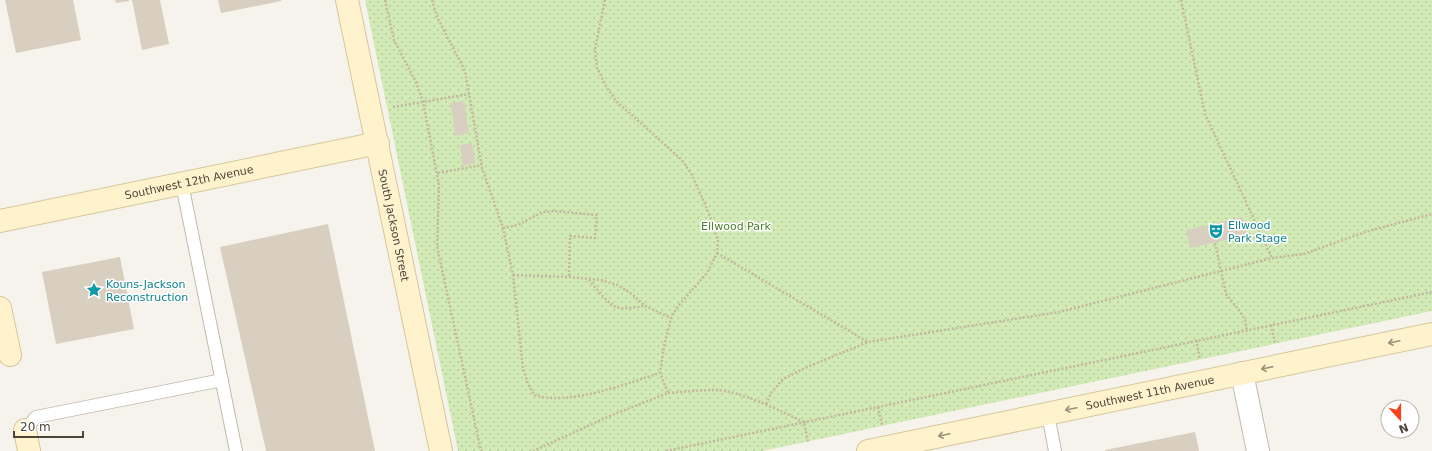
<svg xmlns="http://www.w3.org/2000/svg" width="1432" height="451" font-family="'DejaVu Sans',sans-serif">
  <defs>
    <pattern id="park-dots" width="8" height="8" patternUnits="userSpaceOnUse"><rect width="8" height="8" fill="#d2eab5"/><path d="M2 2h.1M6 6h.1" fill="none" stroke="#b6ca9c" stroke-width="1.8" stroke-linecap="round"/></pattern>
  </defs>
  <rect width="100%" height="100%" fill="#f6f3ec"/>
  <polygon fill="url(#park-dots)" points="365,0 1432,0 1432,311 762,451 458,451"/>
  <g fill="#d8cfc1">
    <polygon points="5,0 73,0 81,40 16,53"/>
    <polygon points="115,0 129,0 129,1 116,3"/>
    <polygon points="132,0 160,0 169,44 142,50"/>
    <polygon points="218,0 281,0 281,1 221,13"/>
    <polygon points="464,101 469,133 455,136 451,103"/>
    <polygon points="472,143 475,163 463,166 460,145"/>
    <polygon points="1243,217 1247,235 1190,248 1186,230"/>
    <polygon points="328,224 375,451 266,451 220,247"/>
    <polygon points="120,257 134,329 56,344 42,272"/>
    <polygon points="1195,432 1199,451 1105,451 1105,450"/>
  </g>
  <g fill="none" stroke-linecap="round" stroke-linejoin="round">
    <g stroke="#c2bbae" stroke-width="14">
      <g id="lane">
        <polyline points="182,184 236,451"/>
        <polyline points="1048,414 1055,451"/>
        <polyline points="25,430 36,417 222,380"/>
      </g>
    </g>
    <g stroke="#c2bbae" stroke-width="24">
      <polyline id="street" points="1242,373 1258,451"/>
    </g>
    <g stroke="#d6c79b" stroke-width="24">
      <g id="secondary">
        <path id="s1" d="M347 0 441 451"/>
        <path id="s2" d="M0 221 378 143"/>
        <polyline points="0,308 10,355"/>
        <polyline points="25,430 29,451"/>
        <path id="s3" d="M868 451 1432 334"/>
      </g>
    </g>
    <g stroke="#c4b79f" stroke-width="2.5" stroke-dasharray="2 2" stroke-linecap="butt">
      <polyline points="385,0 394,40 416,82 423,102 439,185 437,246 481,451"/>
      <path d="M432 0 437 17 465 71 482 168 503 228 513 275 523 368 528 384 534 395C570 406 625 384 660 373L668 393 612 415 533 451"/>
      <polyline points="605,0 595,49 597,68 607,88 616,101 682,160 692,175 710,216 718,241 717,253 707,273 679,305 672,315 664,346 660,373"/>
      <polyline points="1181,0 1205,114 1272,258"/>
      <polyline points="393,107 469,94"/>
      <polyline points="438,173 482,165"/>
      <polyline points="503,228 518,225 542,212 554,211 597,215 595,238 570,236 569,277"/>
      <polyline points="1215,243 1226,294 1239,310 1245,320 1247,330"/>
      <polyline points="717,253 868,342"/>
      <polyline points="513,275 569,277 601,280 617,285 632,294 645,306 671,318"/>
      <path d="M589 280C596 288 609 306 619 308 627 309 636 307 644 306"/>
      <polyline points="1271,325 1275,343"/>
      <polyline points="1196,340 1200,359"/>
      <path d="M668 393C683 392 699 390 714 390 740 390 780 411 804 422L808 442"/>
      <polyline points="766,404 771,393 783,379 805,368 868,342 1059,312 1272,258 1304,254 1365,232 1432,214"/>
      <polyline points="878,407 882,425"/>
      <polyline points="666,451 1432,292"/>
    </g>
    <use href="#lane" stroke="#fff" stroke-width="12"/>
    <use href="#street" stroke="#fff" stroke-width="22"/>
    <use href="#secondary" stroke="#fff3cd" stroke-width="22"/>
  </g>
  <defs><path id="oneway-shaft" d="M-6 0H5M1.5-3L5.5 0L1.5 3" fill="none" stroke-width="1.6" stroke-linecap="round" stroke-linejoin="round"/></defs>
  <g stroke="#9c937c">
    <use href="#oneway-shaft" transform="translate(1394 342) rotate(168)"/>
    <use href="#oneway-shaft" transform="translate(1267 368) rotate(168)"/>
    <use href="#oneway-shaft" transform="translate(1071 409) rotate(168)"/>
    <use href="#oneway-shaft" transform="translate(944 435) rotate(168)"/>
  </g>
  <defs>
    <g id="theatre-bare" transform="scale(1.2)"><path d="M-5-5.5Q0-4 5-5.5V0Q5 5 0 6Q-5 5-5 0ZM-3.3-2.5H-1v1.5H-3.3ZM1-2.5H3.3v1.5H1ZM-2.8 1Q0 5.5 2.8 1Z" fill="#0f9aa8" stroke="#fff" stroke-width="2.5" paint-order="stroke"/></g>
    <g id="sight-bare" transform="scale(1.2)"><path d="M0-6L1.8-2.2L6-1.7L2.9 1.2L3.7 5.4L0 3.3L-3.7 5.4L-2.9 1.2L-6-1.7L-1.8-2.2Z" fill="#0f9aa8" stroke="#fff" stroke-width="2.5" paint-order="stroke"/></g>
  </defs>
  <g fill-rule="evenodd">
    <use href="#theatre-bare" x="1216" y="231"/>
    <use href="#sight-bare" x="94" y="290"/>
  </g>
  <g text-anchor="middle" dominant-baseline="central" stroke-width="3" stroke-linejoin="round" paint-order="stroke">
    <g font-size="11" fill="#4b4439" stroke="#fff">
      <text stroke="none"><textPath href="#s2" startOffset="193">Southwest 12th Avenue</textPath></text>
      <text stroke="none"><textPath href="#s1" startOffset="230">South Jackson Street</textPath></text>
      <text stroke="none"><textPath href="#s3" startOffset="288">Southwest 11th Avenue</textPath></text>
    </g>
    <g font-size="11" fill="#0d838f" stroke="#fff" text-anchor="start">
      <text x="1228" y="225">Ellwood<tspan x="1228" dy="13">Park Stage</tspan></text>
      <text x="106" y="284">Kouns-Jackson<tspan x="106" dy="13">Reconstruction</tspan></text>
    </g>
    <g font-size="11" fill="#4a7f2a" stroke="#fff">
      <text x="736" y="226">Ellwood Park</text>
    </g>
  </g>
  <g transform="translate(1400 419) rotate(159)"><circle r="19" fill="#ffffff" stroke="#b7b4b0"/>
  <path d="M0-3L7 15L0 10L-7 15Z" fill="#fc3f1d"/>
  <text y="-6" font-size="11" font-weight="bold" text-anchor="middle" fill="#4b4439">N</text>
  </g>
  <path d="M14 431v6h69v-6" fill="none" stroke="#4b4439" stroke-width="2"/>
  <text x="20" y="431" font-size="12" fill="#4b4439" stroke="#ffffff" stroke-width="3" paint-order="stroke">20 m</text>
</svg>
